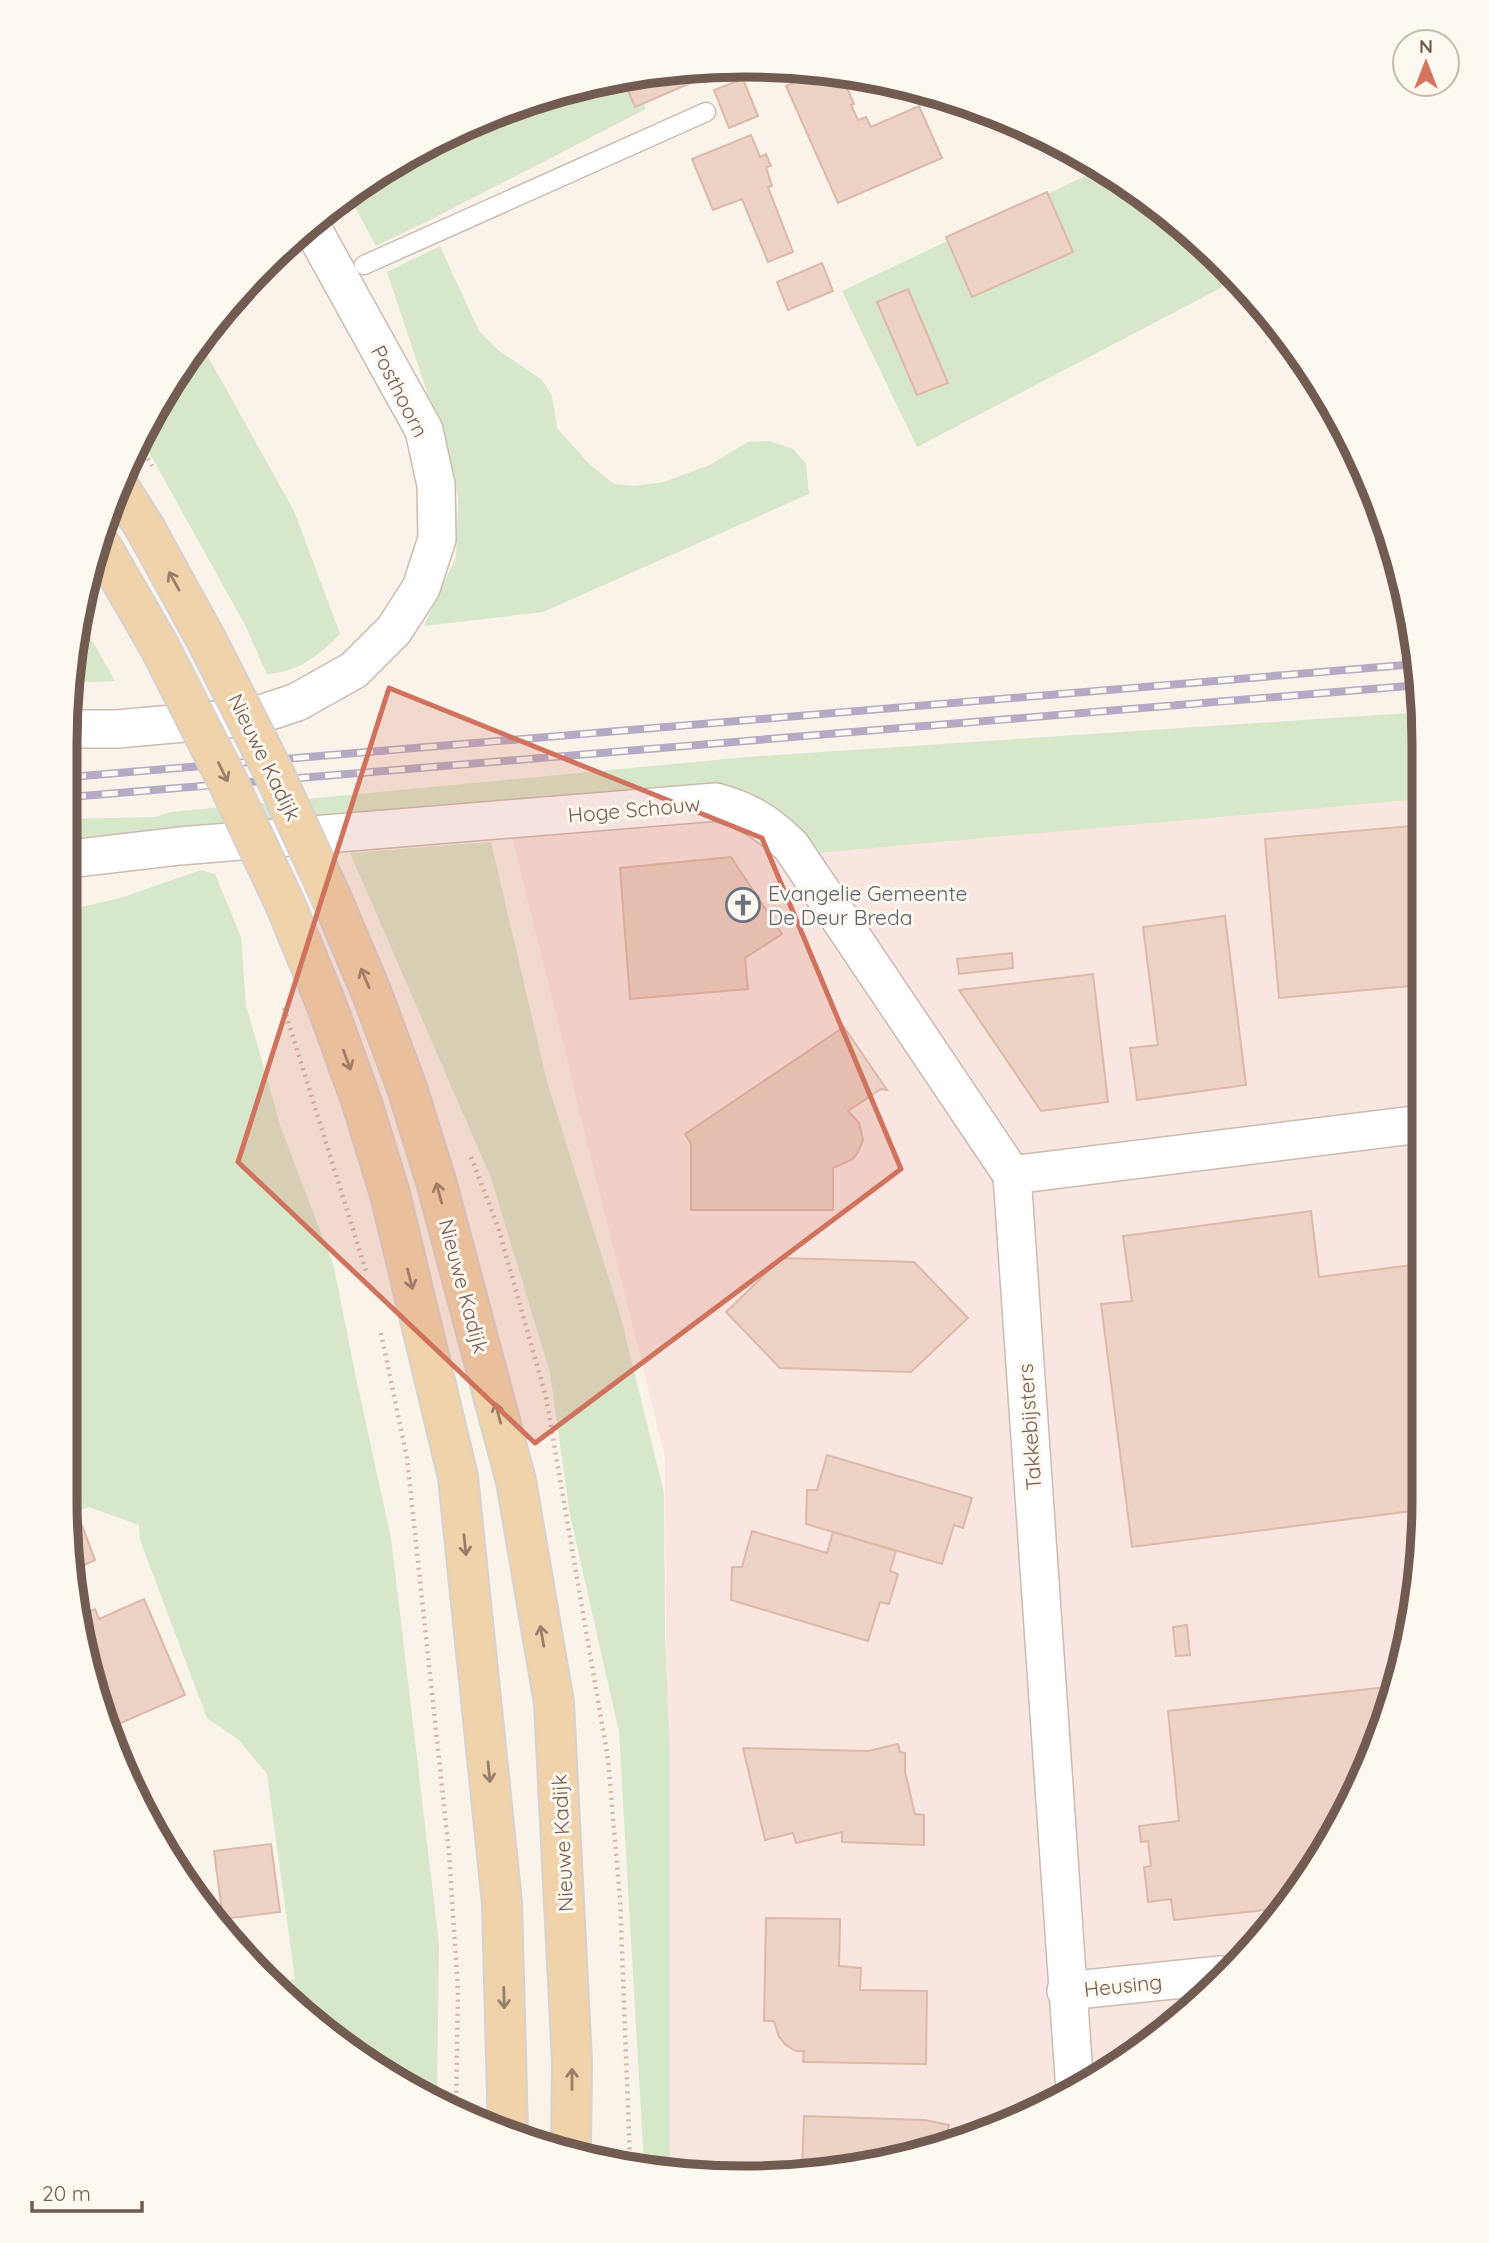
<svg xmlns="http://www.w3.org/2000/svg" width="1489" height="2243" font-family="Quicksand,sans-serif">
  <rect width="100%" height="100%" fill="#faf3ea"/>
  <polygon fill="#f9e6e0" points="1422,799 1418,1588 1354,1799 1255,1947 1085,2087 878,2165 700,2177 670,2170 665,1457 512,837 770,802 793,821 817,853"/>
  <g fill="#d7e7ca">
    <polygon points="631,78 646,109 426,222 376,246 348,194 444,135 569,88"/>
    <polygon points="1102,168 1193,234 1236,280 917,447 842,291"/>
    <polygon points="440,246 479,331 498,350 542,380 552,396 557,428 589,464 614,484 634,486 664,482 710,465 748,442 769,441 793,449 806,464 809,494 543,612 424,626 456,557 458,496 449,458 387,272"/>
    <path d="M201 344 294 511 340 634C318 656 299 672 267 674L245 625 140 436Z"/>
    <polygon points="81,621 115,681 70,683 71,655"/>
    <path d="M1423 712 1422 799 817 853C791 819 772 794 727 787L69 842V819L155 817 170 812 747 757Z"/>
    <polygon points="491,842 547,1082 620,1314 664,1493 665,1637 670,1752 670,2170 644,2164 619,1732 570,1515 550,1373 491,1178 350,853"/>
    <polygon points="201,870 215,874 241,937 246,1005 281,1128 334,1267 356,1378 391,1538 439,1944 437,2099 330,2038 280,1983 295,1979 267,1774 239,1740 207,1718 140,1540 139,1525 89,1507 67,1515 65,1498 69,910 120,898"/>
  </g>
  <g fill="#ecd3c5" stroke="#ddb9a8" stroke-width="2">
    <polygon points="700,66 728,67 635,107 623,79"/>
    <polygon points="821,70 840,72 854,104 851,105 858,120 866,117 871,127 919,106 942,158 838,203 786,86"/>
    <polygon points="743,79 758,116 729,128 714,90"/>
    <polygon points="751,135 760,157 766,154 771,166 766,167 772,186 768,187 793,252 768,262 742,199 713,210 692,159"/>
    <polygon points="1047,192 1073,252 972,297 946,237"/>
    <polygon points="822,263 833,291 788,310 777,282"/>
    <polygon points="908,289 948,383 917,395 877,302"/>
    <polygon points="1422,825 1421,985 1279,998 1265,839"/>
    <polygon points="731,857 782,934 745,958 748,989 630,999 620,868"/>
    <polygon points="1225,916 1246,1085 1137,1100 1130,1048 1158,1045 1143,927"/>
    <polygon points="1012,953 1013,968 959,974 957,959"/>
    <polygon points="1093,974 1108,1102 1041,1111 959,990"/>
    <polygon points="844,1027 887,1090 881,1089 848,1111 859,1123 863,1140 858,1152 853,1159 833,1168 833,1210 691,1210 691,1144 685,1134"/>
    <polygon points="1311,1211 1319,1277 1420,1264 1419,1510 1132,1547 1101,1304 1132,1301 1123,1236"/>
    <polygon points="782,1258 914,1262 968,1318 911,1372 780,1368 726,1312"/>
    <polygon points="827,1455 972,1498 963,1528 954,1525 942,1564 806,1524 807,1490 817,1490"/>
    <polygon points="80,1520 95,1560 76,1569 69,1525"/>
    <polygon points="752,1531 827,1553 833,1532 896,1551 890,1571 898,1574 889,1604 880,1602 868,1641 731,1600 732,1567 742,1567"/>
    <polygon points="144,1599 185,1695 114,1726 95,1681 84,1614 95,1609 99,1619"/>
    <polygon points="1187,1625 1190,1655 1176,1656 1173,1627"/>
    <polygon points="1388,1687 1354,1799 1287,1899 1273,1901 1275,1909 1174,1920 1171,1899 1148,1902 1144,1867 1151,1866 1148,1841 1141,1842 1139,1826 1179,1821 1168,1711"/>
    <polygon points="898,1744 900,1752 905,1753 905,1772 915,1814 924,1815 924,1845 842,1842 842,1832 796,1843 793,1833 765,1840 743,1748 868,1751"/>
    <polygon points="271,1844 280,1912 223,1919 214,1851"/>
    <polygon points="766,1918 840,1919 839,1966 861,1968 860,1990 927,1991 926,2064 803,2062 804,2051 796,2051 786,2045 779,2037 774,2021 764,2021"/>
    <polygon points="804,2116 925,2120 949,2125 946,2139 878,2165 802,2170"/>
  </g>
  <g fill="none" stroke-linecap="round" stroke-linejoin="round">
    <g stroke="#cbbbb1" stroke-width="21">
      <polyline id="lane" points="364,265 706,112"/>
    </g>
    <g stroke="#cbbbb1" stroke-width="40">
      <g id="street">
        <polyline points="70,729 117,729 228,719 264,713 297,702 354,670 394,630 421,588 437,539 436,485 424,430 310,224"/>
        <path d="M69 859 180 846 716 802C749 811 766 822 791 846L1012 1175"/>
        <polyline points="1066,1991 1221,1975"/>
        <polyline points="1075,2091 1012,1175 1421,1124"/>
      </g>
    </g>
    <g stroke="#d8d1ce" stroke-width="42">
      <g id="primary">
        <polyline points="121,490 145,528 207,641"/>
        <polyline points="103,549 159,646"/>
        <polyline points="332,899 372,994 407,1088 436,1181 516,1481 554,1703 572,2061 571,2147"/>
        <polyline points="286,906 327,1006 362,1103 390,1194 458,1477 502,1903 508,2132"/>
      </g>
    </g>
    <g stroke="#d1b6a8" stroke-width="4.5" stroke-dasharray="2 5" stroke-linecap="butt">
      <polyline points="138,440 152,466"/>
      <polyline points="284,1008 366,1271"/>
      <polyline points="471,1157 498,1227 546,1397 608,1759 620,1899 630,2160"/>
      <polyline points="381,1333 407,1458 449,1853 458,1990 456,2110"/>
    </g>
    <use href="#lane" stroke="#fff" stroke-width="18"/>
    <use href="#street" stroke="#fff" stroke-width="37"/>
    <use href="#primary" stroke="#f0d3ab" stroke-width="38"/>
    <g stroke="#b6a9c3" stroke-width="8">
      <g id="rail">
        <polyline points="70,777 1417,664"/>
        <polyline points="70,797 1420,685"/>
      </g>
    </g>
    <use href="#rail" stroke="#fdf8f0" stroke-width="5" stroke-dasharray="16" stroke-linecap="butt"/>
    <g stroke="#d8d1ce" stroke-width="42" stroke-linecap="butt">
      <g id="primary-bridge">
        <polyline points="207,641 273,771 332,899"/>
        <polyline points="159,646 226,778 286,906"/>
      </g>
    </g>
    <use href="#primary-bridge" stroke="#f0d3ab" stroke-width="38"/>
  </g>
  <defs><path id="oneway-shaft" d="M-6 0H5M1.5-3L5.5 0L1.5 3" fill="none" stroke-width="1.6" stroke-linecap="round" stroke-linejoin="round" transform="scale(1.75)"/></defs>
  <g stroke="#987f6b">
    <use href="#oneway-shaft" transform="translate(174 581) rotate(-119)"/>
    <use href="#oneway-shaft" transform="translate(223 772) rotate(64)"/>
    <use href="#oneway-shaft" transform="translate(365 978) rotate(-113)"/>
    <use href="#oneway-shaft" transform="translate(347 1060) rotate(70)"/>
    <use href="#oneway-shaft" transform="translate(439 1193) rotate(-105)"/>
    <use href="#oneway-shaft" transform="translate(410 1279) rotate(76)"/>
    <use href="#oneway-shaft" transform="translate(498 1413) rotate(-105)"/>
    <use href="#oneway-shaft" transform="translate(465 1545) rotate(84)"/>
    <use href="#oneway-shaft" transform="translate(542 1636) rotate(-100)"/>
    <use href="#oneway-shaft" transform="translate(489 1772) rotate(84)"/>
    <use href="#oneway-shaft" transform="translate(504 1998) rotate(89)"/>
    <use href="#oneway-shaft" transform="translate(572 2079) rotate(-90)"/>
  </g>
  <path fill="#d0735e" fill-opacity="0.2" stroke="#d0735e" stroke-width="5" stroke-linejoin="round" d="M389 688 762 838 901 1169 535 1443 238 1162Z"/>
  <defs>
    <g id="church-ring" transform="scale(1.75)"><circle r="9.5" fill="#fdf8f0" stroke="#6b7280" stroke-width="1.5"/><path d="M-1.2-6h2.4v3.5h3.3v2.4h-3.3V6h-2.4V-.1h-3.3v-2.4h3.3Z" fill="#6b7280"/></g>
  </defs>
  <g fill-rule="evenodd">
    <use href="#church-ring" x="743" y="905"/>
  </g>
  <g text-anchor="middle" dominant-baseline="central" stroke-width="6" stroke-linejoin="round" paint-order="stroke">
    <g font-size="21" fill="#725b50" stroke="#fdf8f0">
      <text transform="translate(400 391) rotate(63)">Posthoorn</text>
      <text transform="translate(265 757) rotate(64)">Nieuwe Kadijk</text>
      <text transform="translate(634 809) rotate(-5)">Hoge Schouw</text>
      <text transform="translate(464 1286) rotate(75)">Nieuwe Kadijk</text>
      <text transform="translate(1029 1427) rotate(-94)">Takkebijsters</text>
      <text transform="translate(562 1843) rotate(-93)">Nieuwe Kadijk</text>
      <text transform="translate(1123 1985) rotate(-6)">Heusing</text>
    </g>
    <g font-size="21" fill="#5b616d" stroke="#fdf8f0" text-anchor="start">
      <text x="768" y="893">Evangelie Gemeente<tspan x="768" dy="24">De Deur Breda</tspan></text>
    </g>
  </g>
  <path d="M0 0H1489V2243H0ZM744 77H745A667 667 0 0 1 1412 744V1499A667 667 0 0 1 745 2166H744A667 667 0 0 1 77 1499V744A667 667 0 0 1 744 77Z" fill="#fdf8f0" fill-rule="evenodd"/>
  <path fill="none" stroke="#725b50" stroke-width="9" d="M744 77H745A667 667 0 0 1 1412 744V1499A667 667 0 0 1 745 2166H744A667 667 0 0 1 77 1499V744A667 667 0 0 1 744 77Z"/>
  <g transform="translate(1426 63)"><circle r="33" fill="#fdf8f0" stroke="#c5b9b0" stroke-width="2"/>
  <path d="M0-5L12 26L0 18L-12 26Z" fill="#d5745f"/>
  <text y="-10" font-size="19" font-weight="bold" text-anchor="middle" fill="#725b50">N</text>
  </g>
  <path d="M32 2201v10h110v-10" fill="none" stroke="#725b50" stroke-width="3.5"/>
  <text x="42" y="2201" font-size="21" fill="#725b50" stroke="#fdf8f0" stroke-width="5" paint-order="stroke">20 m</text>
</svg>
